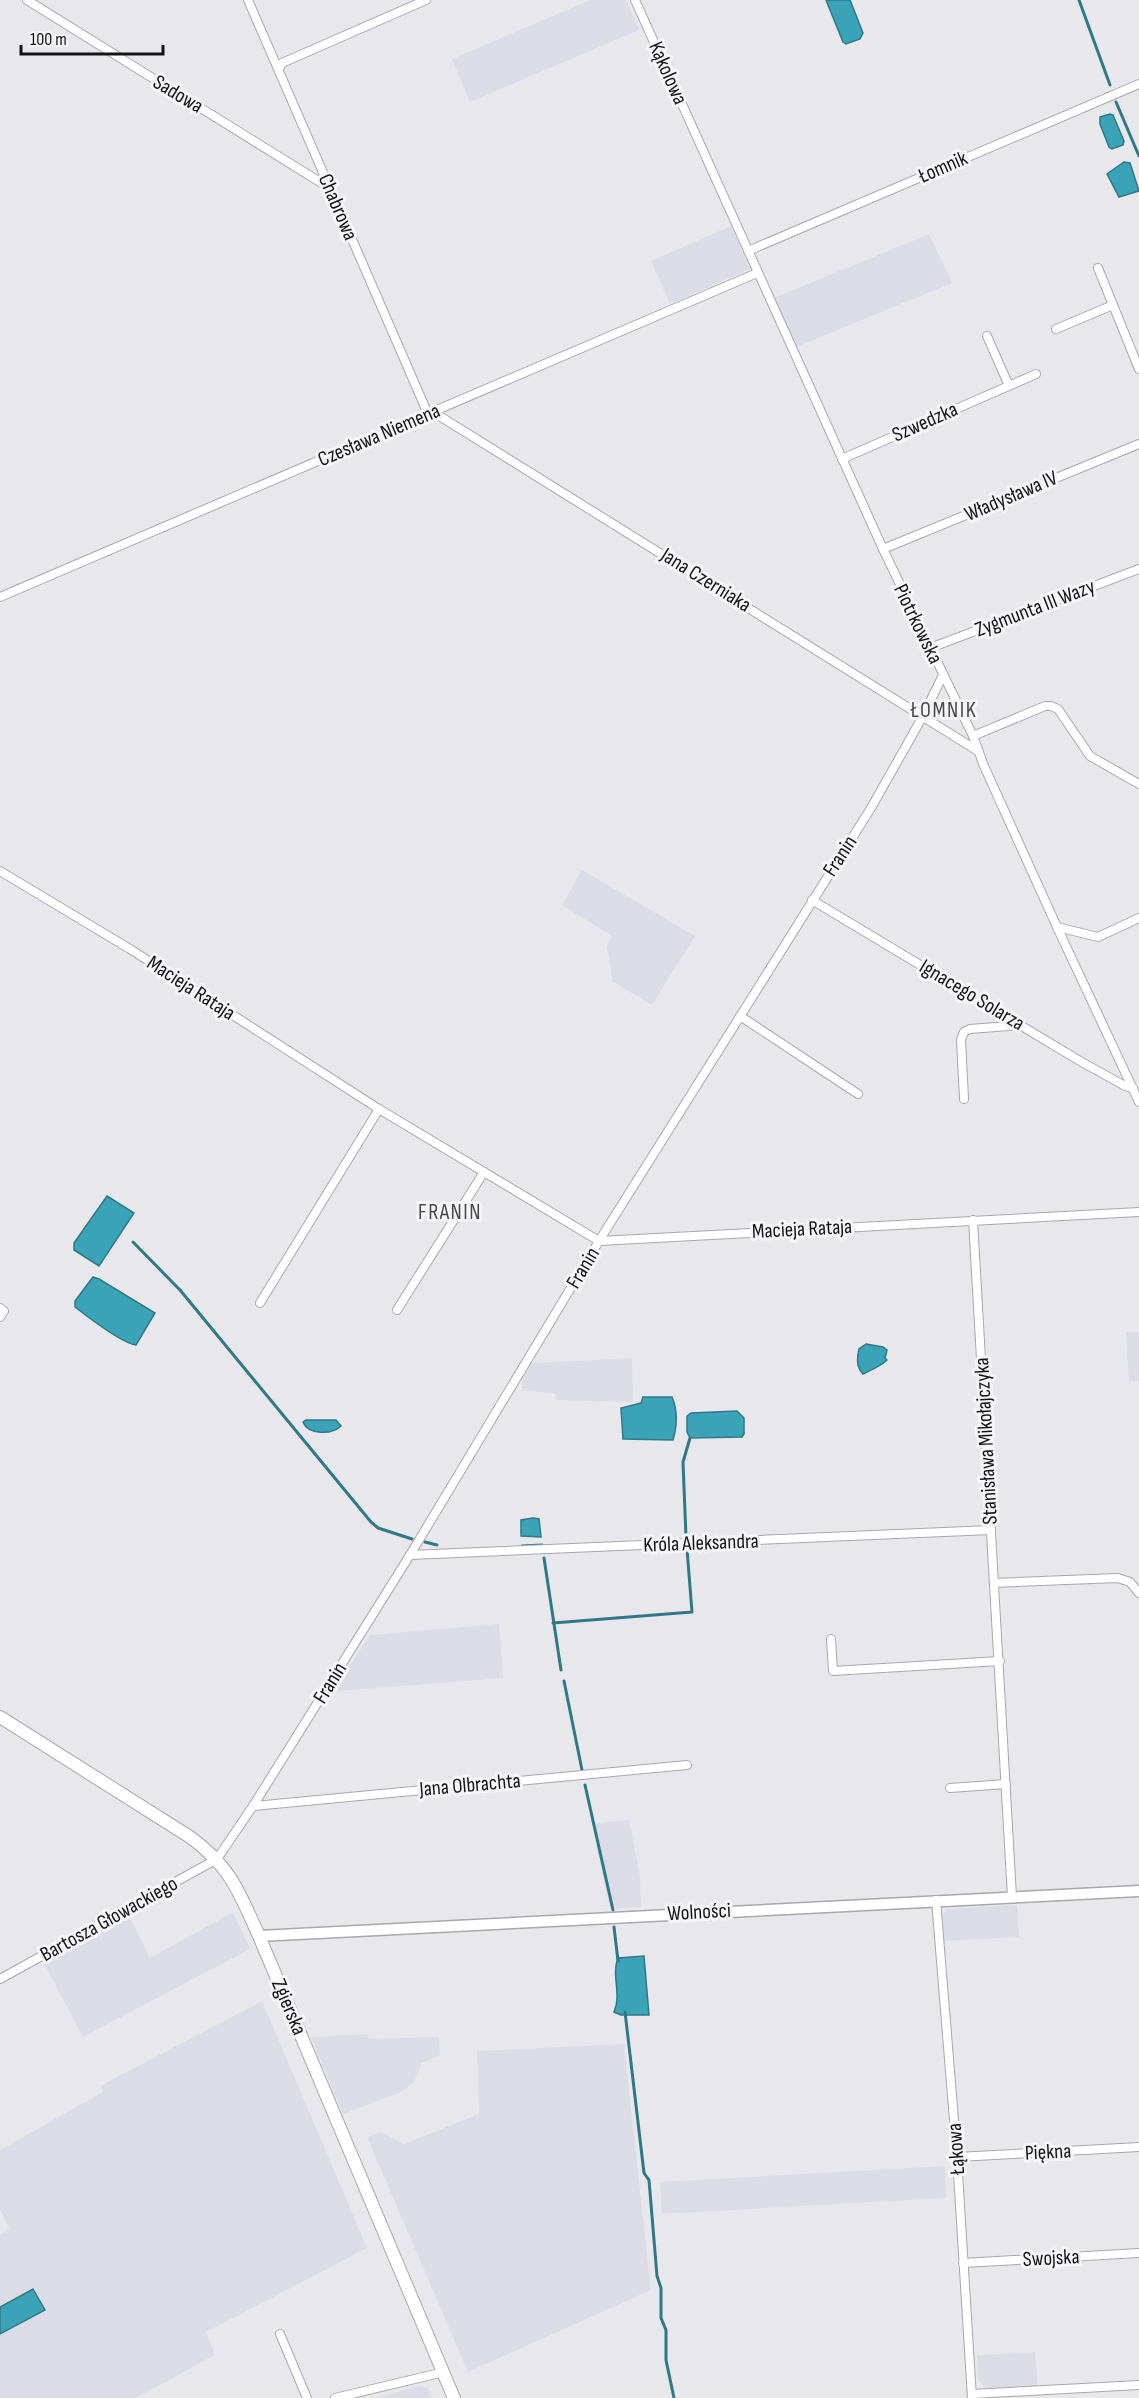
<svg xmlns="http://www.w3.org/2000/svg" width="1139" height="2398" font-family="'Sofia Sans Condensed',sans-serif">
  <rect width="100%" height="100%" fill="#e8e8ec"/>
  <g fill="#dcdce7">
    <polygon points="590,0 626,0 639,30 470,102 452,59"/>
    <polygon points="731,226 750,269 670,304 651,261"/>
    <polygon points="929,234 952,283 796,347 774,298"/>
    <polygon points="582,870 695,936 652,1005 613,982 607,946 612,936 562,905"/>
    <polygon points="1126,1332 1139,1332 1139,1381 1129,1381"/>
    <polygon points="632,1358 633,1402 556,1400 555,1393 522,1391 523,1378 532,1363"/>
    <polygon points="499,1624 503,1678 338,1691 336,1686 370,1635"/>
    <polygon points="629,1820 640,1876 641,1907 610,1909 592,1824"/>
    <polygon points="1017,1905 1019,1937 944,1941 942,1915 947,1909"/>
    <polygon points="233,1912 250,1949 83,2037 44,1963 130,1918 150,1958"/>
    <polygon points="262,2001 367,2248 206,2332 215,2355 136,2398 0,2398 0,2235 9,2229 0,2209 0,2150 103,2092 100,2086"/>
    <polygon points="368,2034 368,2039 439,2037 440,2055 422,2063 414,2082 401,2092 343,2114 311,2037"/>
    <polygon points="624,2044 651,2290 468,2372 367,2137 381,2132 404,2144 479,2114 477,2051"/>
    <polygon points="945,2166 946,2198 662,2214 660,2182"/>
    <polygon points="1035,2352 1038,2386 985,2388 978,2380 977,2355"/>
    <polygon points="420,2386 428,2388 432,2398 375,2398"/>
  </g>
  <g fill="#3aa3b8" stroke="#2f7887" stroke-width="1.5">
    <polygon points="826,0 850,0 863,33 860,39 846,44 843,42"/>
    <polygon points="1110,114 1113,115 1124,141 1123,145 1112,149 1109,147 1100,124 1100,117"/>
    <polygon points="1124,162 1130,163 1139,191 1119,197 1107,174"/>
    <polygon points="107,1196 134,1213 99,1266 74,1250 74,1243"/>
    <path d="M93 1277 99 1279 155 1313 136 1345C121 1343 88 1317 75 1307V1301Z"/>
    <path d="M866 1344 883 1347 887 1350 885 1358 887 1360C881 1366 871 1370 863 1374 856 1367 857 1358 859 1349Z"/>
    <path d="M643 1397H672C678 1411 677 1426 673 1440L623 1439 621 1408 641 1403Z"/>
    <polygon points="737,1411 744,1418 744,1434 742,1437 690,1438 687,1432 687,1416 691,1413"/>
    <path d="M306 1420H336L341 1426C332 1435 308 1435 303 1422Z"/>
    <polygon points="533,1518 539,1519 541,1537 521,1536 521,1520"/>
    <path d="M644 1956 649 2015H621L614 2012C622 1994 611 1975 618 1958Z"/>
    <polygon points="33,2289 45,2310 0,2334 0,2307"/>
  </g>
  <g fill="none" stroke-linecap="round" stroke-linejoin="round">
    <g stroke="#2f7887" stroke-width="3">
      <polyline points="1079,0 1110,85"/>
      <polyline points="1116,102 1139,156"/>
      <polyline points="133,1242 180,1290 371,1522 378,1528 412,1539"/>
      <polyline points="686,1537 683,1462 690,1438"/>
      <polyline points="425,1542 437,1545"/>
      <polyline points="522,1546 542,1545"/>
      <polyline points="544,1558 561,1670"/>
      <polyline points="553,1623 692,1612 687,1549"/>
      <polyline points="564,1681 582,1770"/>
      <polyline points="585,1785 613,1910"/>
      <polyline points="614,1927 618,1961"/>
      <polyline points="625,2012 644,2173 649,2180 657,2276 661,2288 661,2318 666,2330 666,2360 674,2398"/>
    </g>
    <g stroke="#a8a8ac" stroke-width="10">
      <g id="minor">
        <polyline points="27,0 328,187"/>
        <polyline points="248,0 428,414"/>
        <polyline points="635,0 883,549 973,736 984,766 1057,927 1139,1102"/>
        <polyline points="279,69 282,63 426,0"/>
        <polyline points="748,251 1139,84"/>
        <polyline points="1098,268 1139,369"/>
        <polyline points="1056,329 1113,305"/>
        <polyline points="987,336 1009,386"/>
        <polyline points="433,412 978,751"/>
        <polyline points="842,459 1036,374"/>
        <polyline points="883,549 1139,444"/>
        <polyline points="0,597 757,273"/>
        <polyline points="930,648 1139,569"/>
        <polyline points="973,736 1045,706 1051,706 1058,709 1090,756 1139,784"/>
        <polyline points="0,871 130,949 379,1109 599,1241 1139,1212"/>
        <polyline points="812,900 1080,1061 1125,1086 1133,1088"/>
        <polyline points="1057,927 1098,937 1139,918"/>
        <polyline points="740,1016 858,1094"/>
        <polyline points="964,1099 961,1040 964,1032 970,1029 1021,1025"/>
        <polyline points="973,1220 1012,1897"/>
        <polyline points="260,1303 379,1109"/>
        <polyline points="0,1308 4,1311 0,1317"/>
        <polyline points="397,1310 484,1172"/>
        <polyline points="410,1555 991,1530"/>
        <polyline points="994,1583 1118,1578 1130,1582 1139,1593"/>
        <polyline points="831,1639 833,1671 1000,1661"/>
        <polyline points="950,1788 1006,1784"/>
        <polyline points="253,1806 687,1765"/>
        <polyline points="936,1900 957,2157 972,2398"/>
        <polyline points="0,1979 217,1859 253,1806 410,1555 599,1241 871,808 923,716 943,675"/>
        <polyline points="957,2157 1139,2147"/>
        <polyline points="963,2263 1139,2253"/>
        <polyline points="280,2334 307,2398"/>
        <polyline points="972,2394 1139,2385"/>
        <polyline points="335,2398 444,2372"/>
      </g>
    </g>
    <g stroke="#a8a8ac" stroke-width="13">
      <polyline id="tertiary" points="259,1936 1139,1891"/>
    </g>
    <g stroke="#a8a8ac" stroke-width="14">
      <path id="secondary" d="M0 1717 190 1837C231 1867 239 1892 259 1936L454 2398"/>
    </g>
    <use href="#minor" stroke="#fff" stroke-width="8"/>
    <use href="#tertiary" stroke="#fff" stroke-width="10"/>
    <use href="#secondary" stroke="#fff" stroke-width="12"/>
  </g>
  <g text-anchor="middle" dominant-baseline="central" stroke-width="6" stroke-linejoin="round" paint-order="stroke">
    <g font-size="21" fill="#141416" stroke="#f5f5f9">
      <text transform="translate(668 73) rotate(66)">Kąkolowa</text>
      <text transform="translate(178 94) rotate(31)">Sadowa</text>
      <text transform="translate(943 167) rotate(-23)">Łomnik</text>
      <text transform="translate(338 207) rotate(67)">Chabrowa</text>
      <text transform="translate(925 422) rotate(-24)">Szwedzka</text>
      <text transform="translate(379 435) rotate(-23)">Czesława Niemena</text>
      <text transform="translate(1011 496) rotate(-23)">Władysława IV</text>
      <text transform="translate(706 580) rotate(32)">Jana Czerniaka</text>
      <text transform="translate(1035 608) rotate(-21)">Zygmunta III Wazy</text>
      <text transform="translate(918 624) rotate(64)">Piotrkowska</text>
      <text transform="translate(840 856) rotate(-57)">Franin</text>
      <text transform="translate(191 988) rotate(33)">Macieja Rataja</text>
      <text transform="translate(972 995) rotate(31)">Ignacego Solarza</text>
      <text transform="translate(802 1229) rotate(-3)">Macieja Rataja</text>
      <text transform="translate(583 1268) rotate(-59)">Franin</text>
      <text transform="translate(986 1441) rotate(-93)">Stanisława Mikołajczyka</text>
      <text transform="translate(701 1543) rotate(-2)">Króla Aleksandra</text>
      <text transform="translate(330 1683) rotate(-58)">Franin</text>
      <text transform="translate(470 1785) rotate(-5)">Jana Olbrachta</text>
      <text transform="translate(699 1912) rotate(-3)">Wolności</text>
      <text transform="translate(109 1919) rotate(-29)">Bartosza Głowackiego</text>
      <text transform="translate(289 2007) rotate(67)">Zgierska</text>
      <text transform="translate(956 2149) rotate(-94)">Łąkowa</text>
      <text transform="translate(1048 2152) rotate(-3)">Piękna</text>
      <text transform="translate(1051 2258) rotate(-3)">Swojska</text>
    </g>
    <g font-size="22" letter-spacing="1.5" fill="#48484b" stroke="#f5f5f9">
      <text x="944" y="710">ŁOMNIK</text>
      <text x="450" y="1212">FRANIN</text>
    </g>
  </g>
  <path d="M21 45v9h142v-9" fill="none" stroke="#141416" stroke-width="3"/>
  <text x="30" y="45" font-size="18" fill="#141416" stroke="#f5f5f9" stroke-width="4.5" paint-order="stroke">100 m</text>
</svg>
